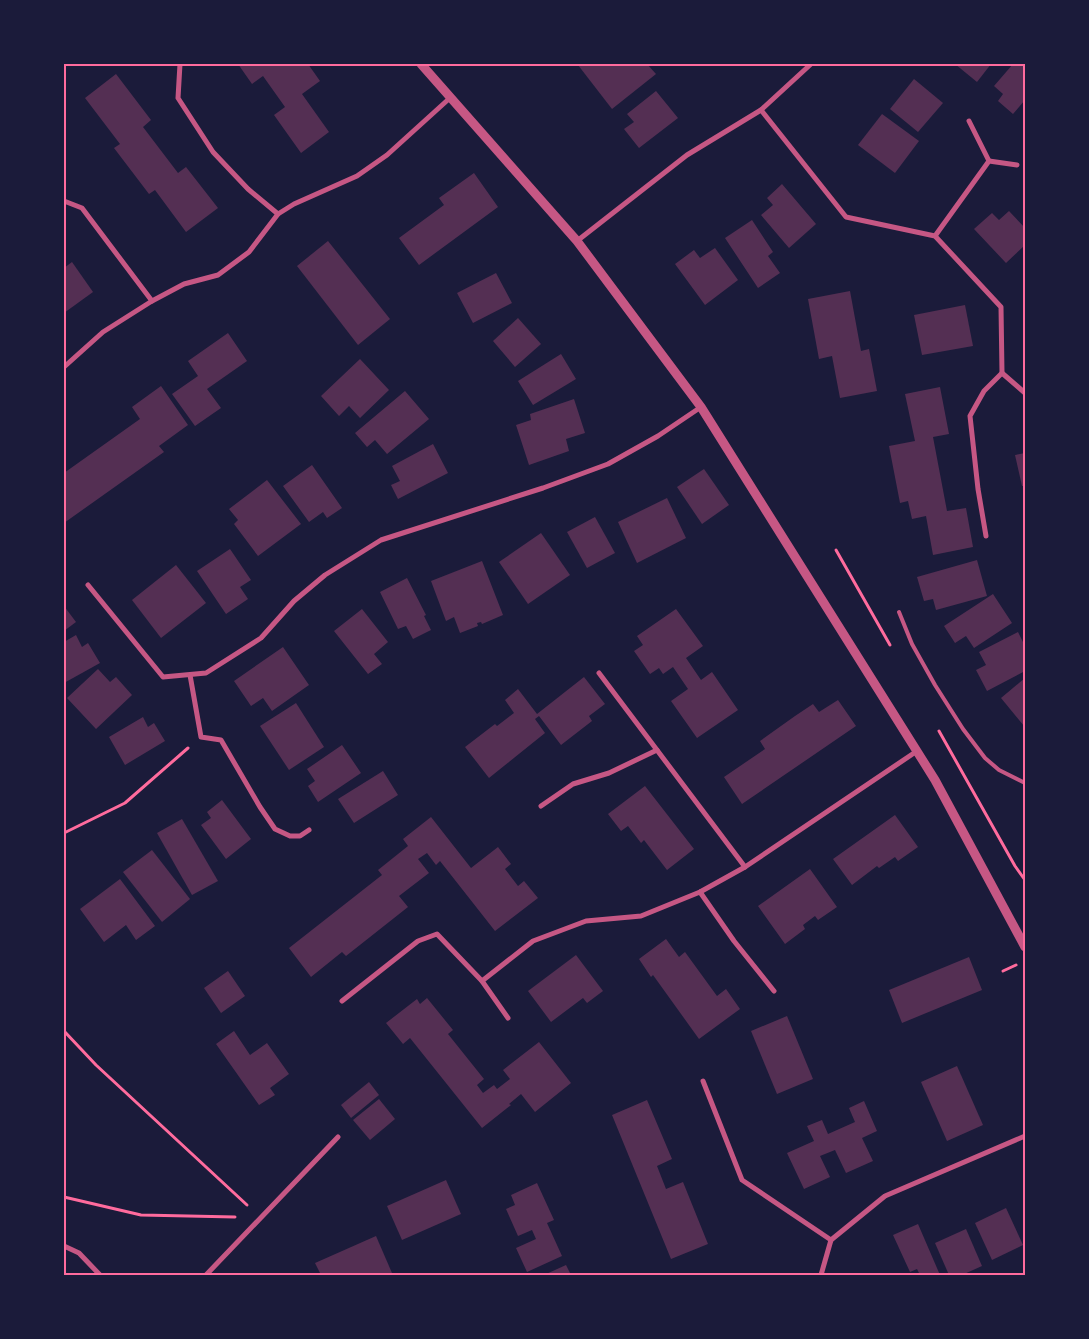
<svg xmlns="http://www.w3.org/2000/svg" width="1089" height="1339" font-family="'Alegreya Sans',sans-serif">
  <rect width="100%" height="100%" fill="#1b1b3a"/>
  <g fill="#542f53">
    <polygon points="238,64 308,64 320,81 302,94 329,132 301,153 274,115 285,107 263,76 252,84"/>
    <polygon points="580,64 647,64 656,74 612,109 578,65"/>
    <polygon points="955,64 991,64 977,82"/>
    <polygon points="1013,64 1025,64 1025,100 1013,114 998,101 1003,94 994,86"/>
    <polygon points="116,74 151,120 143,127 178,173 186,167 218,208 186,232 155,190 149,194 114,148 120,144 85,98"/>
    <polygon points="914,79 943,103 918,132 890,109"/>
    <polygon points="656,91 678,118 639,148 624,129 634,122 627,114"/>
    <polygon points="882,114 919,141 895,173 858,145"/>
    <polygon points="474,173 498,207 419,265 399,238 444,205 439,198"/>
    <polygon points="782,184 816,224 789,248 761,215 773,205 767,198"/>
    <polygon points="1009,211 1025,228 1025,245 1006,263 974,229 992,213 999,220"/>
    <polygon points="752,220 773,252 768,256 780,273 758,288 725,238"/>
    <polygon points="328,241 390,319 358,345 297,266"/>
    <polygon points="715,248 738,280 705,305 675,264 694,250 700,258"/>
    <polygon points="72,262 93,292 64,313 64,268"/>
    <polygon points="496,273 512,303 473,323 457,293"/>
    <polygon points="850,291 861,351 869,349 877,391 840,398 832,356 819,359 808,299"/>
    <polygon points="965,305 973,346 922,355 914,315"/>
    <polygon points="518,318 541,344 515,367 493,341"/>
    <polygon points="228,333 247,361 207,389 221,408 195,426 172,394 198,376 188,361"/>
    <polygon points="561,354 576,379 533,405 518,381"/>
    <polygon points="360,359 389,390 360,418 349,406 339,416 321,396"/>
    <polygon points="161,386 188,425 159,446 164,452 64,523 64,473 140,419 132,407"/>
    <polygon points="940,387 949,434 933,437 947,511 966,508 973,547 933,555 926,516 912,519 908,501 900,503 889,446 915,441 905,394"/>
    <polygon points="405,391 429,419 387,454 375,440 367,447 355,433"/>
    <polygon points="574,399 585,433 566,439 569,451 529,465 516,425 531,420 530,414"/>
    <polygon points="433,444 448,473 398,499 391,485 400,481 392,466"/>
    <polygon points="1025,453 1025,486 1022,486 1015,455"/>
    <polygon points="312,465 342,508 327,518 323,512 309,522 283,486"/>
    <polygon points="704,469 729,505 702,524 677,487"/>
    <polygon points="267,480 301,524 258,556 234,524 238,520 229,509"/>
    <polygon points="667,498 686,538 637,563 618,522"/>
    <polygon points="595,517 615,553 587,568 567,532"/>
    <polygon points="541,533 570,575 528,604 499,562"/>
    <polygon points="230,549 251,580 240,587 248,599 226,614 197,571"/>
    <polygon points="977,560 987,596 936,610 933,599 924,601 917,577"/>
    <polygon points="482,561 503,615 482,624 481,622 477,623 478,626 460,633 454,617 446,621 431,581"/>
    <polygon points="176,565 206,603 161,638 132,600"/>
    <polygon points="407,578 426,615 424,616 431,630 413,639 406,626 398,629 380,592"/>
    <polygon points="993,594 1012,623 974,648 966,636 955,643 944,626"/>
    <polygon points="64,606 76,622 64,631"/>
    <polygon points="362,609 388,642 374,654 382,664 368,674 334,631"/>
    <polygon points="676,609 703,646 686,658 701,680 712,672 738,710 697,738 671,701 688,689 673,667 663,674 659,668 650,674 634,651 643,645 637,636"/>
    <polygon points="1018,632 1025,646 1025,671 987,691 976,670 986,665 979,652"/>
    <polygon points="76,635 82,647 88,643 100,663 64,683 64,642"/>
    <polygon points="283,647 309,685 272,711 263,698 251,706 234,681"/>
    <polygon points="98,669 110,682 116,677 132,695 96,729 67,698"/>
    <polygon points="584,677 605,704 589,716 592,721 561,745 539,716 535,719 545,733 489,778 465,747 495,724 497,726 514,713 505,700 518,689 537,714"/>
    <polygon points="1025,678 1025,725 1024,726 1001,698"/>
    <polygon points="838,700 856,726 742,804 724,777 765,749 760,741 795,716 813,704 819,712"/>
    <polygon points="296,703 324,747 289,770 260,726"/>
    <polygon points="143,717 148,727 154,723 165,741 125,765 109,737"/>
    <polygon points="342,745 361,773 318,802 308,786 315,781 307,769"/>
    <polygon points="383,771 398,795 354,823 338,799"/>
    <polygon points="645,786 694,849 667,870 644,840 641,843 628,826 621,831 608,814"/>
    <polygon points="222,800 251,839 226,859 201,825 211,818 207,812"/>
    <polygon points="895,815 918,847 898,861 895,857 879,868 877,866 852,885 833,859"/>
    <polygon points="431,817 471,868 498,847 511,864 505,869 518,886 524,881 538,898 495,931 440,861 436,865 427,853 418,859 429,873 399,896 408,907 346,956 342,952 311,977 289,948 382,875 378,870 408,846 403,839"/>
    <polygon points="182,819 218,881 192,895 157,833"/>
    <polygon points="152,850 190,899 162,922 123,872"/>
    <polygon points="810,869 837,907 818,920 815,916 803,925 805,929 785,944 758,906"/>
    <polygon points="120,879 155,926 136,940 126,925 104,942 80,909"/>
    <polygon points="666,939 679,957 685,952 717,996 726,989 740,1009 699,1039 653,975 651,977 639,959"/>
    <polygon points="576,955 603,991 587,1003 583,998 551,1022 528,991"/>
    <polygon points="969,957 982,990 902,1023 889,990"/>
    <polygon points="228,971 245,996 221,1013 204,988"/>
    <polygon points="427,998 453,1030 448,1034 484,1079 477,1085 483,1093 494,1085 497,1089 510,1079 503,1070 539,1042 571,1083 535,1112 521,1094 509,1104 511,1105 482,1128 410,1038 403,1044 386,1023 417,999 420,1004"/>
    <polygon points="787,1016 813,1079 777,1094 751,1031"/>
    <polygon points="234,1031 250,1055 267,1043 289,1074 270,1088 275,1095 259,1105 216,1044"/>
    <polygon points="957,1066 983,1125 947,1141 921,1082"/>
    <polygon points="369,1082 379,1095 351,1118 341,1105"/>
    <polygon points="379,1099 395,1119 370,1140 353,1120"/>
    <polygon points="647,1100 672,1159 657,1166 666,1189 683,1182 708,1244 671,1259 612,1115"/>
    <polygon points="864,1101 877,1131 862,1138 873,1161 846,1173 835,1150 820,1156 830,1177 804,1189 787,1153 814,1141 807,1126 822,1120 828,1134 855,1122 849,1108"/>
    <polygon points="446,1180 461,1214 402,1240 387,1206"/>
    <polygon points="537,1183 554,1220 547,1223 562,1256 527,1272 516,1248 536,1239 532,1230 518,1236 506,1209 515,1205 511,1195"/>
    <polygon points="1006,1208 1023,1245 992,1260 975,1223"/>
    <polygon points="918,1224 940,1275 920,1275 917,1269 910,1272 893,1235"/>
    <polygon points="966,1229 982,1266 962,1275 949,1275 935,1243"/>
    <polygon points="376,1236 392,1273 387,1275 321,1275 315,1263"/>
    <polygon points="566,1265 571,1275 544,1275"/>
  </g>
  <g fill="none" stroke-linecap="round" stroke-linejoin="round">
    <g stroke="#ff6b9d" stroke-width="3">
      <polyline points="836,550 890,645"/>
      <polyline points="939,731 1015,866 1025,880"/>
      <polyline points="64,833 125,803 188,748"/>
      <polyline points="1003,971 1016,965"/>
      <polyline points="64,1031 96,1065 247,1205"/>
      <polyline points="64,1197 141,1215 235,1217"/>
    </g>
    <polyline stroke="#c65784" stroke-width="4" points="899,612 912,644 935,685 963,729 985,758 999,770 1025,783"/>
    <g stroke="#c65784" stroke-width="5">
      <polyline points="180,64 178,98 213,152 248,189 278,214"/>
      <polyline points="761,110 846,217 935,236 1001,307 1002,373 984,391 970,416 978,489 986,536"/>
      <polyline points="969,121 989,161"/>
      <polyline points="64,201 82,208 152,301"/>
      <polyline points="935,236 989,161 1017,165"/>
      <polyline points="577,241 687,155 761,110 811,64"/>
      <polyline points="64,367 103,332 152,301 184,284 218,275 249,252 278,214 294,204 357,176 387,155 451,97"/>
      <polyline points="1002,373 1025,393"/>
      <polyline points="88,585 163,677 206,673 261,638 294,601 325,575 381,540 543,488 608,464 658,436 701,407"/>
      <polyline points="599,673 745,867"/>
      <polyline points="190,675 201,737 221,740 260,807 275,829 290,836 300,836 309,830"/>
      <polyline points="541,806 573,784 609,773 657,750"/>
      <polyline points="700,892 734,941 774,991"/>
      <polyline points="482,981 533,941 586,921 641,916 700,892 745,867 917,751"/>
      <polyline points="342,1001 418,941 437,934 482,981 508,1018"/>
      <polyline points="703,1081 742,1180 831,1240"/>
      <polyline points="64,1246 79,1253 100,1275"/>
      <polyline points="206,1275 338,1137"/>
      <polyline points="821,1275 831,1240 885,1196 1025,1136"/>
    </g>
    <polyline stroke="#c65784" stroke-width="9" points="421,64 577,241 701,407 935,780 1025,947"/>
  </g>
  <rect width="1089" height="1339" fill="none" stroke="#1b1b3a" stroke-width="130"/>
  <rect x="65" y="65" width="959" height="1209" fill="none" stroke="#ff6b9d" stroke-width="2"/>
</svg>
